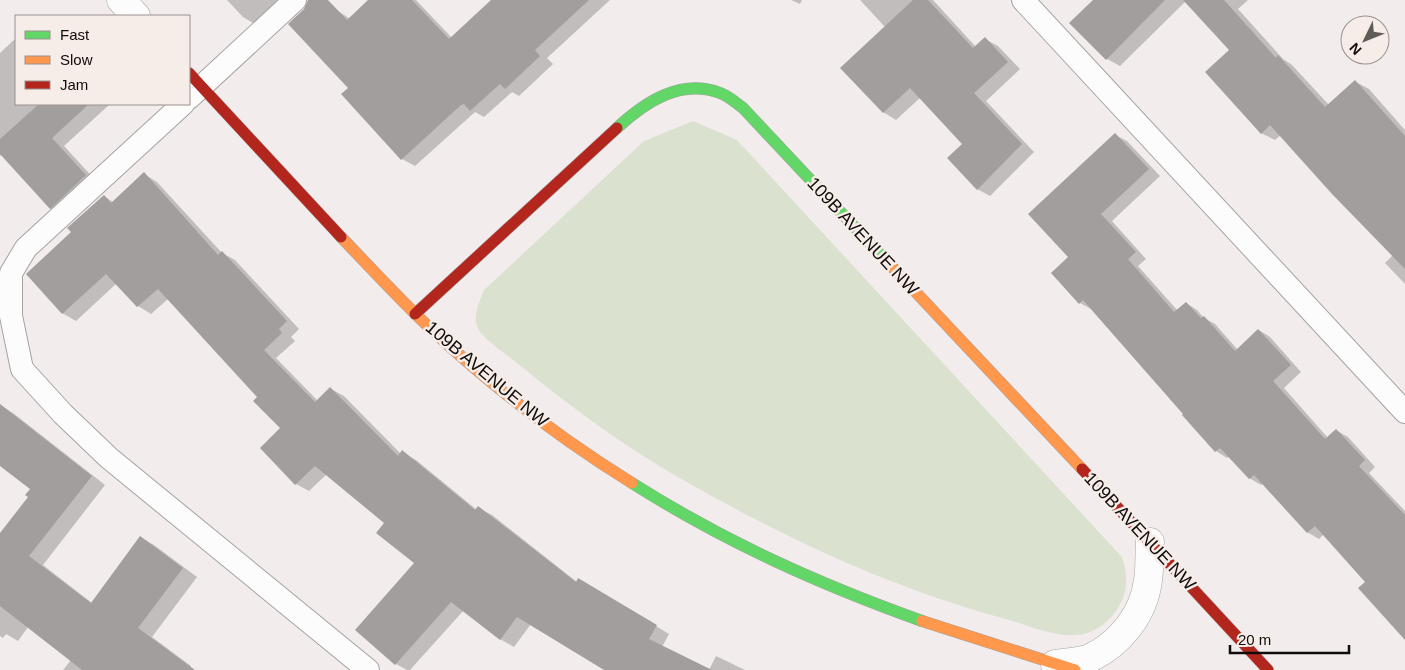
<svg xmlns="http://www.w3.org/2000/svg" width="1405" height="670" font-family="Arial,sans-serif">
  <rect width="100%" height="100%" fill="#f2edec"/>
  <path fill="#dae2cf" d="M693 121 737 140 1122 557C1125 566 1127 576 1126 586 1123 610 1102 633 1077 635 1056 637 1033 627 1013 621 898 591 788 540 685 481 628 449 573 409 522 367 510 357 490 344 481 333 470 320 479 303 484 290L644 141Z"/>
  <g fill="#0003">
    <polygon points="227,0 286,0 258,26 243,17"/>
    <polygon points="370,0 416,0 452,38 493,0 610,0 547,58 553,64 519,96 512,92 484,117 475,112 415,166 402,159 350,88 334,8 350,19"/>
    <polygon points="791,0 802,0 800,4"/>
    <polygon points="860,0 933,0 976,47 985,39 998,46 1020,69 986,101 1034,152 990,196 977,189 964,144 921,97 896,120 883,112 885,27"/>
    <polygon points="1095,0 1248,0 1238,9 1283,59 1292,65 1329,105 1356,82 1369,89 1405,130 1405,284 1385,263 1393,255 1281,135 1275,140 1261,133 1231,50 1186,1 1120,66 1107,59"/>
    <polygon points="16,38 16,104 109,105 64,146 98,183 63,215 50,208 2,154 0,156 0,53"/>
    <polygon points="1115,135 1127,141 1160,176 1112,221 1146,259 1138,266 1178,311 1186,303 1197,310 1204,318 1215,324 1238,350 1259,330 1270,337 1301,372 1284,388 1328,438 1336,430 1348,437 1375,467 1369,473 1405,511 1405,631 1366,582 1324,534 1319,539 1307,532 1263,483 1261,485 1249,478 1229,456 1227,458 1216,451 1091,309 1080,303 1070,257"/>
    <polygon points="144,174 157,182 222,253 235,260 299,329 291,337 295,341 276,358 318,401 331,389 344,396 401,454 402,452 416,460 477,510 478,508 492,515 577,582 592,587 669,634 662,647 709,670 607,670 531,624 514,647 500,639 464,610 410,670 407,670 396,664 415,563 386,523 327,474 309,491 296,484 281,428 258,397 168,299 151,314 138,306 117,283 76,321 62,313 73,232 104,196 113,202"/>
    <polygon points="0,405 13,413 105,485 43,565 92,603 140,537 154,545 197,577 152,637 191,666 188,670 63,670 71,660 28,627 18,641 6,634 3,638 0,636 0,535 30,497 32,489 0,464"/>
    <polygon points="716,656 745,670 709,670"/>
  </g>
  <g fill="#a29e9d">
    <polygon points="308,0 328,0 347,20 368,0 412,0 449,39 491,0 589,0 535,50 540,56 505,89 500,84 470,111 464,104 461,105 401,160 341,94 348,88 288,24 304,9"/>
    <polygon points="913,0 928,0 973,48 985,37 1008,62 974,93 1022,144 977,190 947,158 962,144 910,88 883,113 840,68"/>
    <polygon points="1093,0 1165,0 1106,60 1069,23"/>
    <polygon points="1183,0 1224,0 1276,58 1278,55 1325,107 1355,80 1405,136 1405,269 1332,194 1270,125 1261,134 1205,72 1229,50"/>
    <polygon points="39,104 89,104 52,138 86,175 50,209 0,154 0,139"/>
    <polygon points="1115,133 1149,169 1101,214 1136,252 1128,259 1174,312 1186,302 1201,318 1204,316 1235,351 1258,329 1291,365 1273,381 1325,439 1336,429 1365,460 1359,466 1405,515 1405,640 1358,588 1365,582 1315,526 1307,533 1254,475 1249,479 1220,448 1215,452 1182,415 1183,414 1083,300 1079,304 1051,273 1068,257 1028,214"/>
    <polygon points="144,172 218,255 222,251 287,321 279,329 282,333 264,350 315,402 330,387 398,456 402,450 475,510 478,506 576,582 578,578 657,625 649,639 712,670 604,670 517,617 500,640 451,602 395,665 355,630 414,563 376,533 384,523 315,466 295,485 260,448 280,428 253,401 257,397 158,289 137,307 106,274 62,314 26,274 71,232 67,228 104,195 111,203"/>
    <polygon points="0,404 92,476 29,556 91,603 140,536 183,568 138,628 195,670 82,670 0,606 0,533 28,497 25,495 30,489 0,466"/>
  </g>
  <g fill="none" stroke-linecap="round" stroke-linejoin="round">
    <g stroke="#a6a2a1" stroke-width="24">
      <g id="lane">
        <polyline points="1023,0 1405,412"/>
        <polyline points="189,98 295,0"/>
        <polyline points="183,104 26,248 11,273 11,316 22,369 63,414 109,458 368,670"/>
      </g>
    </g>
    <g stroke="#a6a2a1" stroke-width="29">
      <g id="street">
        <polyline points="121,0 136,16"/>
        <path d="M1055 664C1066 662 1080 662 1090 658 1120 644 1144 614 1148 580 1150 568 1149 554 1150 542"/>
      </g>
    </g>
    <g stroke="#a6a2a1" stroke-width="12">
      <g id="fast">
        <path d="M617 128C645 102 681 78 720 93 729 96 736 103 743 108L894 269"/>
        <path d="M632 483C725 542 819 584 922 621"/>
      </g>
    </g>
    <g stroke="#a6a2a1" stroke-width="12">
      <g id="slow">
        <path d="M341 237C371 268 400 300 432 330 493 387 561 439 632 483"/>
        <polyline points="894,269 1082,469"/>
        <polyline points="922,621 1075,670"/>
      </g>
    </g>
    <g stroke="#a6a2a1" stroke-width="12">
      <g id="jam">
        <polyline points="189,73 341,237"/>
        <polyline points="415,314 617,128"/>
        <polyline points="1082,469 1268,670"/>
      </g>
    </g>
    <use href="#lane" stroke="#fdfcfc" stroke-width="22"/>
    <use href="#street" stroke="#fdfcfc" stroke-width="28"/>
    <use href="#fast" stroke="#63d668" stroke-width="11"/>
    <use href="#slow" stroke="#ff974d" stroke-width="11"/>
    <use href="#jam" stroke="#b3261e" stroke-width="11"/>
  </g>
  <g text-anchor="middle" dominant-baseline="central" stroke-width="5" stroke-linejoin="round" paint-order="stroke">
    <g font-size="18" fill="#0f0c0a" stroke="#f6ece8">
      <text transform="translate(863 236) rotate(47)">109B AVENUE NW</text>
      <text transform="translate(487 374) rotate(40)">109B AVENUE NW</text>
      <text transform="translate(1140 531) rotate(47)">109B AVENUE NW</text>
    </g>
  </g>
  <rect x="15" y="15" width="175" height="90" fill="#f6ece8" stroke="#9a928f"/>
  <rect x="25" y="31" width="25" height="8" fill="#63d668" stroke="#9a928f"/>
  <text x="60" y="40" font-size="15" fill="#0f0c0a">Fast</text>
  <rect x="25" y="56" width="25" height="8" fill="#ff974d" stroke="#9a928f"/>
  <text x="60" y="65" font-size="15" fill="#0f0c0a">Slow</text>
  <rect x="25" y="81" width="25" height="8" fill="#b3261e" stroke="#9a928f"/>
  <text x="60" y="90" font-size="15" fill="#0f0c0a">Jam</text>
  <g transform="translate(1365 40) rotate(227)"><circle r="24" fill="#f6ece8" stroke="#9a928f"/>
  <path d="M0-4L9 19L0 12L-9 19Z" fill="#5e5b59"/>
  <text y="-8" font-size="14" font-weight="bold" text-anchor="middle" fill="#0f0c0a">N</text>
  </g>
  <path d="M1230 645v8h119v-8" fill="none" stroke="#0f0c0a" stroke-width="2.5"/>
  <text x="1238" y="645" font-size="15" fill="#0f0c0a" stroke="#f6ece8" stroke-width="4" paint-order="stroke">20 m</text>
</svg>
